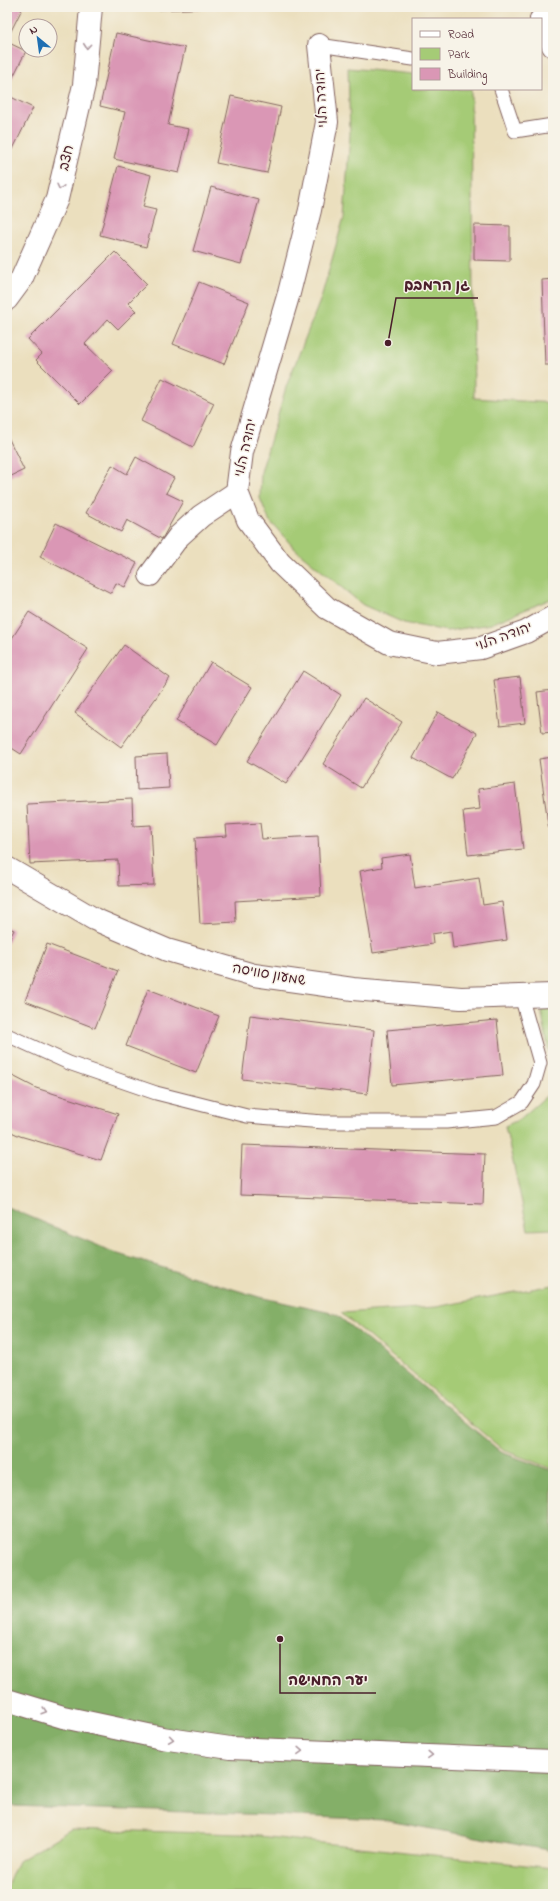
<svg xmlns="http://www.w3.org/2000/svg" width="560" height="1901" font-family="'Indie Flower','Playpen Sans Hebrew',sans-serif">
  <rect width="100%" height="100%" fill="#f7f3e8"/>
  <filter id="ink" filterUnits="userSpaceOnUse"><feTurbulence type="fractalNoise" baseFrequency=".025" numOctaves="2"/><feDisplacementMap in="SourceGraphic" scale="8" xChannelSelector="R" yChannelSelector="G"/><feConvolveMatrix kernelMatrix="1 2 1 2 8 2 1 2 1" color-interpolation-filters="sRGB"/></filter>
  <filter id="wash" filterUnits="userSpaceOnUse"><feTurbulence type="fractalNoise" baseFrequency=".012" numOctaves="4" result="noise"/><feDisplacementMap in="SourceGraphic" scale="16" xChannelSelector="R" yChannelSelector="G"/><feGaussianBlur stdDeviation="0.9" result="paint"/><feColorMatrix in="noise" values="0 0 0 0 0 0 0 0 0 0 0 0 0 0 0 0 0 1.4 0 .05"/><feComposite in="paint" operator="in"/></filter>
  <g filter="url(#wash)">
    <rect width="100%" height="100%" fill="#ebdfbe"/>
    <g fill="#a5cb76" stroke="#787550">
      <polygon points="348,68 413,74 413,89 471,89 474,398 553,403 553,598 491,624 447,631 404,623 363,605 295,549 269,520 260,498 261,472 286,387 321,298 344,217 350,134"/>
      <polygon points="553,1007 553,1074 541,1009"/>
      <polygon points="553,1090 553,1229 528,1230 505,1126 520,1119"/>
      <polygon points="553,1285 553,1469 503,1450 341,1313 436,1307"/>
      <polygon points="71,1829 240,1834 553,1868 553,1894 7,1894 7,1886 18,1861"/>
    </g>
    <polygon fill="#84af67" stroke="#676749" points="7,1207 118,1254 259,1297 336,1314 501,1452 553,1471 553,1851 383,1820 271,1815 12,1806 7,1818"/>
    <g id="blocks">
      <g fill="#da97b5">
        <polygon points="7,7 23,7 7,39"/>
        <polygon points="154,7 217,7 217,8 154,10"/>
        <polygon points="116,33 185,48 168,125 189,129 179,173 114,159 125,112 100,106"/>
        <polygon points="7,42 26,51 7,89"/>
        <polygon points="7,95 33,108 13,149 7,146"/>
        <polygon points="231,96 281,107 267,173 216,163"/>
        <polygon points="118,166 151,175 143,207 156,210 146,247 100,235"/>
        <polygon points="211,187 259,200 241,264 193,251"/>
        <polygon points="474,225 510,226 510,261 474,260"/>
        <polygon points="115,252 147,284 128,303 136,311 118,329 108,319 85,344 113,371 80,404 36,360 42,354 28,339"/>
        <polygon points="553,279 553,365 545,365 542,280"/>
        <polygon points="199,282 249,302 224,364 173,344"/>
        <polygon points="162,378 214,403 193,447 141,421"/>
        <polygon points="7,435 24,470 7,478"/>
        <polygon points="136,457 174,478 166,493 183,501 162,539 127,520 121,532 86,513 112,465 127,474"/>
        <polygon points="56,523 137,563 125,587 116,583 111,593 40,557"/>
        <polygon points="29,612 88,649 21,754 7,745 7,646"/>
        <polygon points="124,645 170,678 121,747 75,713"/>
        <polygon points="211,662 252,687 217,745 176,721"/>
        <polygon points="303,671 341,695 286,784 247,761"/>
        <polygon points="520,677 525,723 500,726 494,680"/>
        <polygon points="553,690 553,732 542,733 537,692"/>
        <polygon points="364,698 402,722 361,788 323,764"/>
        <polygon points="438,712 477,733 452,779 413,758"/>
        <polygon points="167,754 169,788 137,790 136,756"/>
        <polygon points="553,757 553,852 552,852 539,759"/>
        <polygon points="515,784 523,849 468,855 463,811 480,809 478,789"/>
        <polygon points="132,799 133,826 151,825 154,885 119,886 118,860 30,864 27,804"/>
        <polygon points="260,823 262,839 318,836 321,896 235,901 236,922 200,924 195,838 227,836 226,825"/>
        <polygon points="410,854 415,888 479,878 483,905 502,902 507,940 453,948 451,931 432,934 433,944 373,953 360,871 382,867 381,858"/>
        <polygon points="7,927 14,930 7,944"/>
        <polygon points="47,944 118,971 95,1028 25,1001"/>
        <polygon points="148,989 219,1016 196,1073 126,1046"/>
        <polygon points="250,1015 374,1030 367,1094 242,1079"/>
        <polygon points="497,1020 503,1075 392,1085 387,1030"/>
        <polygon points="7,1073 36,1088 118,1114 101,1160 20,1136 7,1130"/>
        <polygon points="242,1145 485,1154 483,1204 240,1195"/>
      </g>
    </g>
  </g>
  <g filter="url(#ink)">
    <use href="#blocks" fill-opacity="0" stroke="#82625e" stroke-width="1"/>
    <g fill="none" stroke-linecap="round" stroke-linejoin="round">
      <g stroke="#82625e" stroke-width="15">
        <g id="service">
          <polyline points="319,45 413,59"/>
          <polyline points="501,89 515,131 553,125"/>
          <polyline points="7,1035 69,1063 156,1093 247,1116 324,1122 446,1122 496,1117 522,1102 534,1084 540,1063 521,996"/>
        </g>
      </g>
      <g stroke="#82625e" stroke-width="24">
        <g id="minor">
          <polyline points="541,19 553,46"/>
          <polyline points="319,45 327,122 310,210 289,293 242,452 237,492 248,520 280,563 327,608 389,643 437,653 481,648 526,632 553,617"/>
          <polyline points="7,299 21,280 57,199 84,85 91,7"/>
          <polyline points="150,575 179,536 201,516 237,492"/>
        </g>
      </g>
      <g stroke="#82625e" stroke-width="24">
        <g id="tertiary">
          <polyline points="7,868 94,919 167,950 254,975 353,989 461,998 553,995"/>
          <polyline points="7,1700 63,1717 162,1738 230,1748 553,1761"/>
        </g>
      </g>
      <use href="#service" stroke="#fff" stroke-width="13"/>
      <use href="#minor" stroke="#fff" stroke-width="22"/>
      <use href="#tertiary" stroke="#fff" stroke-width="22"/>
    </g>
    <defs><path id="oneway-chevron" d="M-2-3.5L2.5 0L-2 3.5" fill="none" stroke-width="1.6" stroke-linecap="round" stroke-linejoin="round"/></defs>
    <g stroke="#ae9aa0">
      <use href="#oneway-chevron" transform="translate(87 46) rotate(95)"/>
      <use href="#oneway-chevron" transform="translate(60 187) rotate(103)"/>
      <use href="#oneway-chevron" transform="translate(44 1711) rotate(17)"/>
      <use href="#oneway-chevron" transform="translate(171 1739) rotate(8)"/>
      <use href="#oneway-chevron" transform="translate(300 1751) rotate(2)"/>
      <use href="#oneway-chevron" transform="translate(430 1755) rotate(3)"/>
    </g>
  </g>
  <g text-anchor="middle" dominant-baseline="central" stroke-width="3" stroke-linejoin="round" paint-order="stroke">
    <g font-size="14" fill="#4a1f2b" stroke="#f7f3e8">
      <text transform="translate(322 98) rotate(-93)">יהודה הלוי</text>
      <text transform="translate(67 158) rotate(-77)">חצב</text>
      <text transform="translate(246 448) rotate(-77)">יהודה הלוי</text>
      <text transform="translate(504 637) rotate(-20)">יהודה הלוי</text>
      <text transform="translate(269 975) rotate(10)">שמעון סוויסה</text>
    </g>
  </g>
  <path fill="none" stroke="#4a1f2b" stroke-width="1.5" d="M388 343L396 298H478M280 1639L280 1693H376"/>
  <g fill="#4a1f2b" stroke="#f7f3e8" stroke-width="1.5">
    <circle cx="388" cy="343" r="4"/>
    <circle cx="280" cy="1639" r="4"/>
  </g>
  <g font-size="15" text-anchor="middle" font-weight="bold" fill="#4a1f2b" stroke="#f7f3e8" stroke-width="3" stroke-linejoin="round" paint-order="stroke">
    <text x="437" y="290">גן הרמבם</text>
    <text x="328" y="1685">יער החמישה</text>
  </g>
  <rect width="560" height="1901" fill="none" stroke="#f7f3e8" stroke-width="24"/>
  <rect x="412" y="18" width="130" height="72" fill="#f7f3e8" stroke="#b29e9c"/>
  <rect x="420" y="31" width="20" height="6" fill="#ffffff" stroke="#b29e9c"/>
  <text x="448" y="38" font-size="12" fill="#4a1f2b">Road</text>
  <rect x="420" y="48" width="20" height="12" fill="#a5cb76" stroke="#b29e9c"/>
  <text x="448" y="58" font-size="12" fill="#4a1f2b">Park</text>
  <rect x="420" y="68" width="20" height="12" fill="#da97b5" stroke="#b29e9c"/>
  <text x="448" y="78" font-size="12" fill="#4a1f2b">Building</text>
  <g transform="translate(38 38) rotate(331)"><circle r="19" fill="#f7f3e8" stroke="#b29e9c"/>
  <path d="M0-3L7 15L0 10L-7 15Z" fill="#1f6fb2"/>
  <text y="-6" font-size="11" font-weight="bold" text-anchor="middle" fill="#4a1f2b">N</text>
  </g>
</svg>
